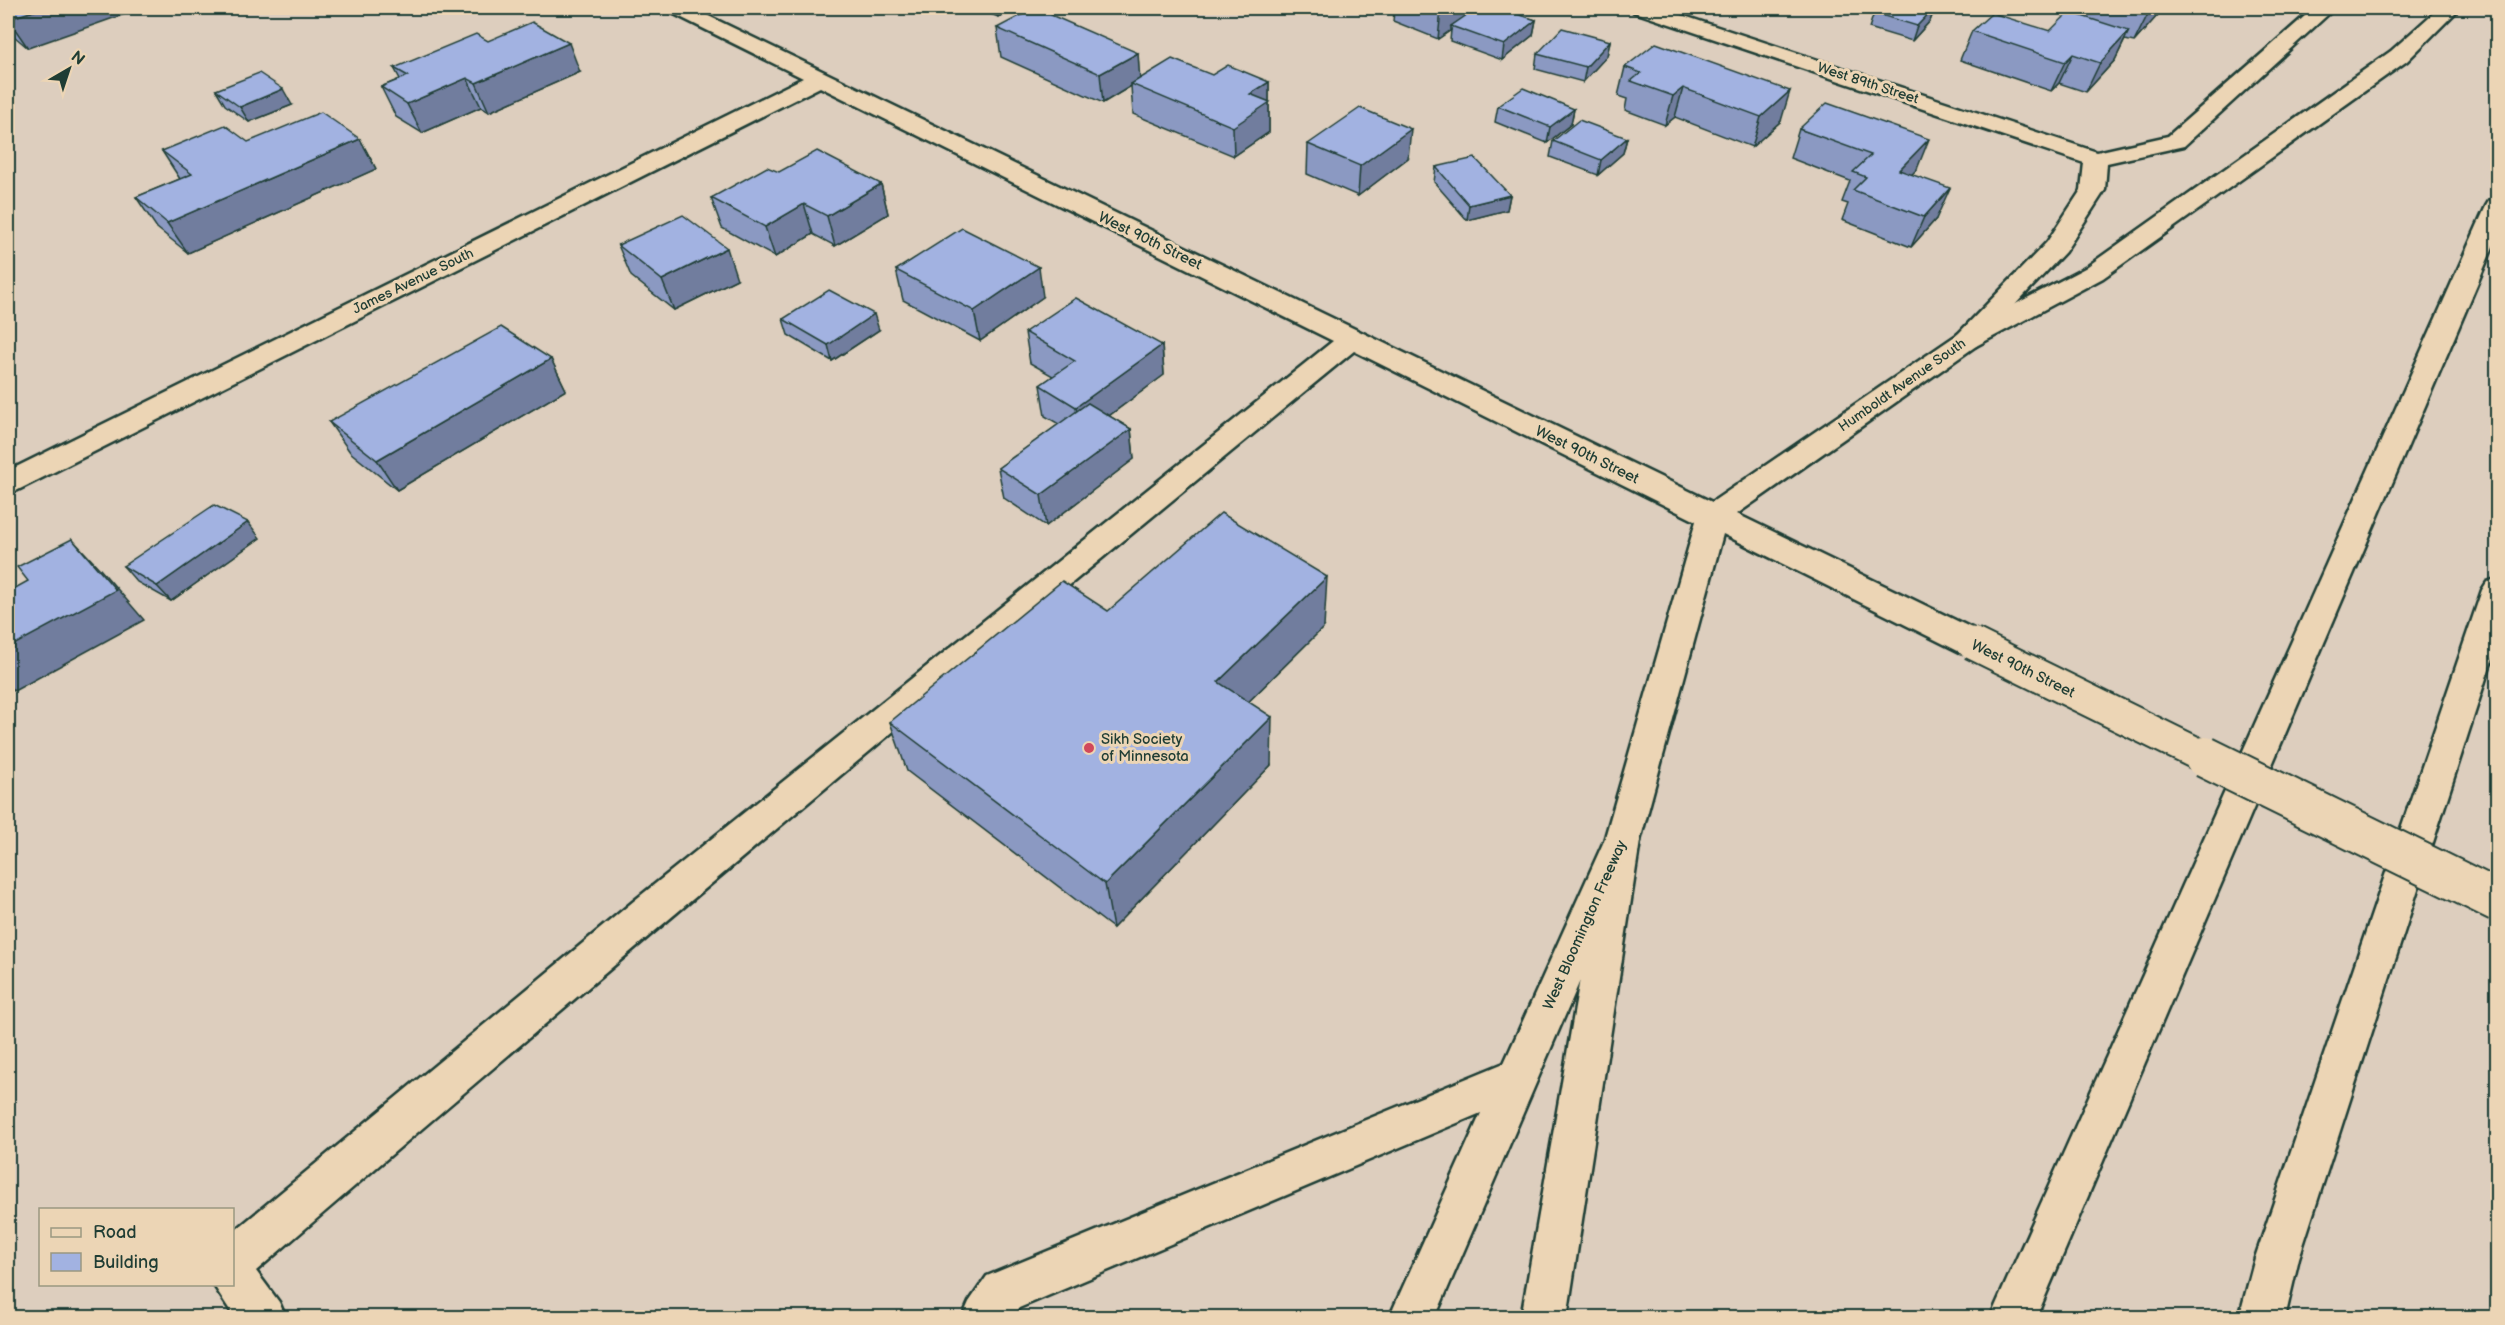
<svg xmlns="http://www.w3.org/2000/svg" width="2505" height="1325" font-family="'Balsamiq Sans',sans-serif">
  <rect width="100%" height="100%" fill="#ddcebe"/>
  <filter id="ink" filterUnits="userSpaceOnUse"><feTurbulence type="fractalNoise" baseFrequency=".0167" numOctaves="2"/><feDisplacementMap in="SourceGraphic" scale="12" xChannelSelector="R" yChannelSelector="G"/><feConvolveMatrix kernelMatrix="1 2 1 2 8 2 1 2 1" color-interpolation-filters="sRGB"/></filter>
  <g filter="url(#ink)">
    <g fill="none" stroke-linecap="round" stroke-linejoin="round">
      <g stroke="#1f3d34" stroke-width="5">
        <path id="minor" d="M667 8H692L1712 502 1958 334 2047 242 2081 190 2084 163 1634 12 1631 8H1660L2097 152 2168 136 2314 8H2335L2184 146 2107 163 2105 190 2065 252 1976 346 1737 514 1984 634 1988 643 1984 652 1972 656 1960 652 1723 534 1640 841 1435 1318H1389L1481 1113 1019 1308 1013 1318H962L969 1302 987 1276 1504 1063 1604 841 1696 521 1354 351C984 654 618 959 256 1271L279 1302 286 1318H235L213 1284H232V1233L635 900 1333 341 820 87 18 490 8 493V471L803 78 670 12Z"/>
      </g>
      <g stroke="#1f3d34" stroke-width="5">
        <g id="highway">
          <polygon points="2439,8 2460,8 2407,61 2103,278 1976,346 1967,348 1958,346 1954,340 1958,334 2085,268 2391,51"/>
          <polygon points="2498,199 2498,235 2036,1318 1990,1318 2486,206 2489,201"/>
          <polygon points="2498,578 2498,641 2299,1258 2285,1318 2239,1318 2255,1258 2482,590 2487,582"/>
          <polygon points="1622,825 1635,830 1640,841 1567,1318 1521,1318 1604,841 1609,830"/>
        </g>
      </g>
      <use href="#minor" fill="#ecd5b5" fill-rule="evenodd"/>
      <use href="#highway" fill="#ecd5b5" fill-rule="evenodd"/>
      <g stroke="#1f3d34" stroke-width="35" stroke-linecap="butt">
        <polyline id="minor-bridge-far1" points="1972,643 2208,759"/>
      </g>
      <g stroke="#1f3d34" stroke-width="44" stroke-linecap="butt">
        <polyline id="minor-bridge" points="2205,757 2498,901"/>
      </g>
      <use href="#minor-bridge-far1" stroke="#ecd5b5" stroke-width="31"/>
      <use href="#minor-bridge" stroke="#ecd5b5" stroke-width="40"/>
    </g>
    <g fill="#8b99c2" stroke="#1f3d34" stroke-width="1.5">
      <polygon points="8,8 28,48 8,31"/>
      <polygon points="976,8 1018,8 998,17"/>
      <polygon points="1382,8 1498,8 1536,20 1533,35 1502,60 1450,41 1451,30 1438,39 1393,21 1394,12"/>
      <polygon points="1879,8 1935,8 1930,21 1912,41 1869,28 1874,13"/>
      <polygon points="2085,8 2164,8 2134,42 2125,40 2115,60 2086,92 2059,83 2051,91 1960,60 1972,31 2050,31 2081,16"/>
      <polygon points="997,28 1138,53 1139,79 1212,75 1269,82 1269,132 1234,156 1133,114 1131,86 1103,103 1001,57"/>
      <polygon points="488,41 580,72 489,112 481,107 422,133 396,117 381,87 400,79 394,68"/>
      <polygon points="1610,41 1607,56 1583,82 1535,69 1537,54"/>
      <polygon points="1625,67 1781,121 1752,147 1675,117 1665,125 1625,110 1627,99 1618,96"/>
      <polygon points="216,90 292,105 249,122 225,105"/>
      <polygon points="1498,106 1574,109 1571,124 1547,143 1495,122"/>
      <polygon points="1799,129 1917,169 1911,174 1936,219 1911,247 1842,220 1848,204 1842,202 1850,181 1790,158"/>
      <polygon points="1627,138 1623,153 1598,175 1550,157 1553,141"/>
      <polygon points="360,139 376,169 188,253 157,228 136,197 180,179 162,151 248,142"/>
      <polygon points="1308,144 1408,158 1358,196 1307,174"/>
      <polygon points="1436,167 1510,195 1507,210 1467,220 1434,182"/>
      <polygon points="779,172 881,184 888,214 835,246 813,234 775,257 722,228 711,198"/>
      <polygon points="618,245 737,279 674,310 631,276"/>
      <polygon points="896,270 1043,297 980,341 903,300"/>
      <polygon points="783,319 879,330 832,361 788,335"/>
      <polygon points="1025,332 1162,345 1164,375 1109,416 1131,429 1134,459 1046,526 1004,498 998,468 1059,424 1045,416 1040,385 1053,376 1030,363"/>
      <polygon points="551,359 566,390 397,490 350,452 329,422"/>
      <polygon points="260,538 171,601 137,582 123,566"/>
      <polygon points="1108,611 1324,627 1248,702 1271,765 1113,928 907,771 890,722"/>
    </g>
    <g fill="#717d9e" stroke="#1f3d34" stroke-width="1.5">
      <polygon points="43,8 142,8 28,48 8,19"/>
      <polygon points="997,8 1018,8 998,17"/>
      <polygon points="1445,8 1480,8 1451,26 1451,30 1438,39 1441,10"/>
      <polygon points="1934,8 1935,8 1930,21 1912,41 1917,26"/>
      <polygon points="2154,8 2164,8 2134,42 2148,14"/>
      <polygon points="1536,20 1533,35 1502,60 1504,45"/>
      <polygon points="2129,31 2115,60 2086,92 2100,63"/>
      <polygon points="1610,41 1607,56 1583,82 1586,67"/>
      <polygon points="569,43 580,72 489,112 476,83"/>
      <polygon points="1138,53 1140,82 1131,84 1131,86 1103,103 1100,74"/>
      <polygon points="2073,54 2059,83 2051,91 2065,62"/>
      <polygon points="467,78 481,107 422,133 407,104"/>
      <polygon points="1269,82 1269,132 1234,156 1233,127 1250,94"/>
      <polygon points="1683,88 1675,117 1665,125 1673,96"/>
      <polygon points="283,89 292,105 249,122 240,107"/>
      <polygon points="1790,91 1781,121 1752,147 1761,117"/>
      <polygon points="1574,109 1571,124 1547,143 1550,127"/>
      <polygon points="1411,129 1408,158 1358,196 1360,166"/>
      <polygon points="1627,138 1623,153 1598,175 1601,160"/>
      <polygon points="360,139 376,169 188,253 167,223"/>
      <polygon points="1929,139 1917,169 1887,200 1899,170"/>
      <polygon points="881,184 888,214 835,246 827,216"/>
      <polygon points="1950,188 1936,219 1911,247 1924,217"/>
      <polygon points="1510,195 1507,210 1467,220 1469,205"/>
      <polygon points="804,204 813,234 775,257 765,227"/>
      <polygon points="727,248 737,279 674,310 662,280"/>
      <polygon points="1039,267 1043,297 980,341 974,311"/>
      <polygon points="874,314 879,330 832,361 828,345"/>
      <polygon points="1162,345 1164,375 1080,437 1076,407"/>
      <polygon points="551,359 566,390 397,490 377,460"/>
      <polygon points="1131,429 1134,459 1046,526 1041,495"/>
      <polygon points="248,522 260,538 171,601 157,586"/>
      <polygon points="72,539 100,569 144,620 14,691 8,685 8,648"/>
      <polygon points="1327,577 1324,627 1219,731 1218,682"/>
      <polygon points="1272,717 1271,765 1113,928 1105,884"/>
    </g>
    <g fill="#a2b2e1" stroke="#1f3d34" stroke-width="1.5">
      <polygon points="8,8 43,8 8,19"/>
      <polygon points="1035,8 1138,53 1100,74 997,28"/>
      <polygon points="1435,8 1445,8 1441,10"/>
      <polygon points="1477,8 1498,8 1536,20 1504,45 1451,26"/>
      <polygon points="1879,8 1934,8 1917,26 1874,13"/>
      <polygon points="2128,8 2154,8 2148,14"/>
      <polygon points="2069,12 2129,31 2100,63 2073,54 2065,62 1972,31 1992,13 2050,31"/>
      <polygon points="532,22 569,43 476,83 467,78 407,104 381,87 408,76 394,68 476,34 488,41"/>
      <polygon points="1562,28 1610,41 1586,67 1537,54"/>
      <polygon points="1656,43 1790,91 1761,117 1683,88 1673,96 1631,81 1641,73 1625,67"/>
      <polygon points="1172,59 1212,75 1228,65 1269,82 1250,94 1270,102 1233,127 1131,84"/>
      <polygon points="259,73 283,89 240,107 216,90"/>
      <polygon points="1523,88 1574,109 1550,127 1498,106"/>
      <polygon points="1827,103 1929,139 1899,170 1950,188 1924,217 1853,190 1866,177 1853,172 1871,155 1799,129"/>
      <polygon points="1360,108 1411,129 1360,166 1308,144"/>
      <polygon points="321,112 360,139 167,223 136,197 192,174 162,151 225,125 248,142"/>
      <polygon points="1579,120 1627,138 1601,160 1553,141"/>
      <polygon points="817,151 881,184 827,216 804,204 765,227 711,198 767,167 779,172"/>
      <polygon points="1475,158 1510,195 1469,205 1436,167"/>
      <polygon points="683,215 727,248 662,280 618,245"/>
      <polygon points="962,228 1039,267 974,311 896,270"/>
      <polygon points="829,290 874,314 828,345 783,319"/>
      <polygon points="1076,298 1162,345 1076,407 1040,385 1075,361 1025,332"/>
      <polygon points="501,327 551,359 377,460 329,422"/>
      <polygon points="1088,403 1131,429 1041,495 998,468"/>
      <polygon points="214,505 248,522 157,586 123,566"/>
      <polygon points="1221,513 1327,577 1218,682 1272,717 1105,884 890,722 1062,581 1108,611"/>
      <polygon points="72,539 116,590 8,648 8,592 28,581 17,567"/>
    </g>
  </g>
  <circle fill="#d1495b" stroke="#ecd5b5" stroke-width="2" cx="1089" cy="748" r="6"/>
  <g text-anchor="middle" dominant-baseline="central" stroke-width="6" stroke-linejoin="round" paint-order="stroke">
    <g font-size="14" fill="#1f3d34" stroke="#ecd5b5">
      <text transform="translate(1868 83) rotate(18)">West 89th Street</text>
      <text transform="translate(413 281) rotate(-26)">James Avenue South</text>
      <text transform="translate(1902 385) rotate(-35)">Humboldt Avenue South</text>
    </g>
    <g font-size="15" fill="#1f3d34" stroke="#ecd5b5">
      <text transform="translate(1150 241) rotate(26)">West 90th Street</text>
      <text transform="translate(1587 455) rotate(26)">West 90th Street</text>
      <text transform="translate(2023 669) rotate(26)">West 90th Street</text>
      <text transform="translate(1585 925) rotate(-66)">West Bloomington Freeway</text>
    </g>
    <g font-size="15" fill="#1f3d34" stroke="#ecd5b5" text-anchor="start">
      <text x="1101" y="739">Sikh Society<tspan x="1101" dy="17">of Minnesota</tspan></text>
    </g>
  </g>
  <rect width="2505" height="1325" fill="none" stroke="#ecd5b5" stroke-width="30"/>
  <rect x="15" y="15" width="2475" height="1295" fill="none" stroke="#1f3d34" stroke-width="2" filter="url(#ink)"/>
  <rect x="39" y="1208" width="195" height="78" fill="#ecd5b5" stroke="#9a9881" stroke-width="1.5"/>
  <rect x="51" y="1228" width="30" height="9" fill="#ecd5b5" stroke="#9a9881" stroke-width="1.5"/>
  <text x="93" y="1238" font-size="18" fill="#1f3d34">Road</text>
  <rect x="51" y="1253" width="30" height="18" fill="#a2b2e1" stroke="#9a9881" stroke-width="1.5"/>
  <text x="93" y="1268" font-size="18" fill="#1f3d34">Building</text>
  <g transform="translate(69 69) rotate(39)" stroke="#ecd5b5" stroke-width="4.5" paint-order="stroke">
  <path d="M0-4.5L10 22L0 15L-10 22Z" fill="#1f3d34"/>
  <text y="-9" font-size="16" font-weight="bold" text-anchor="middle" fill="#1f3d34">N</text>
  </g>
</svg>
